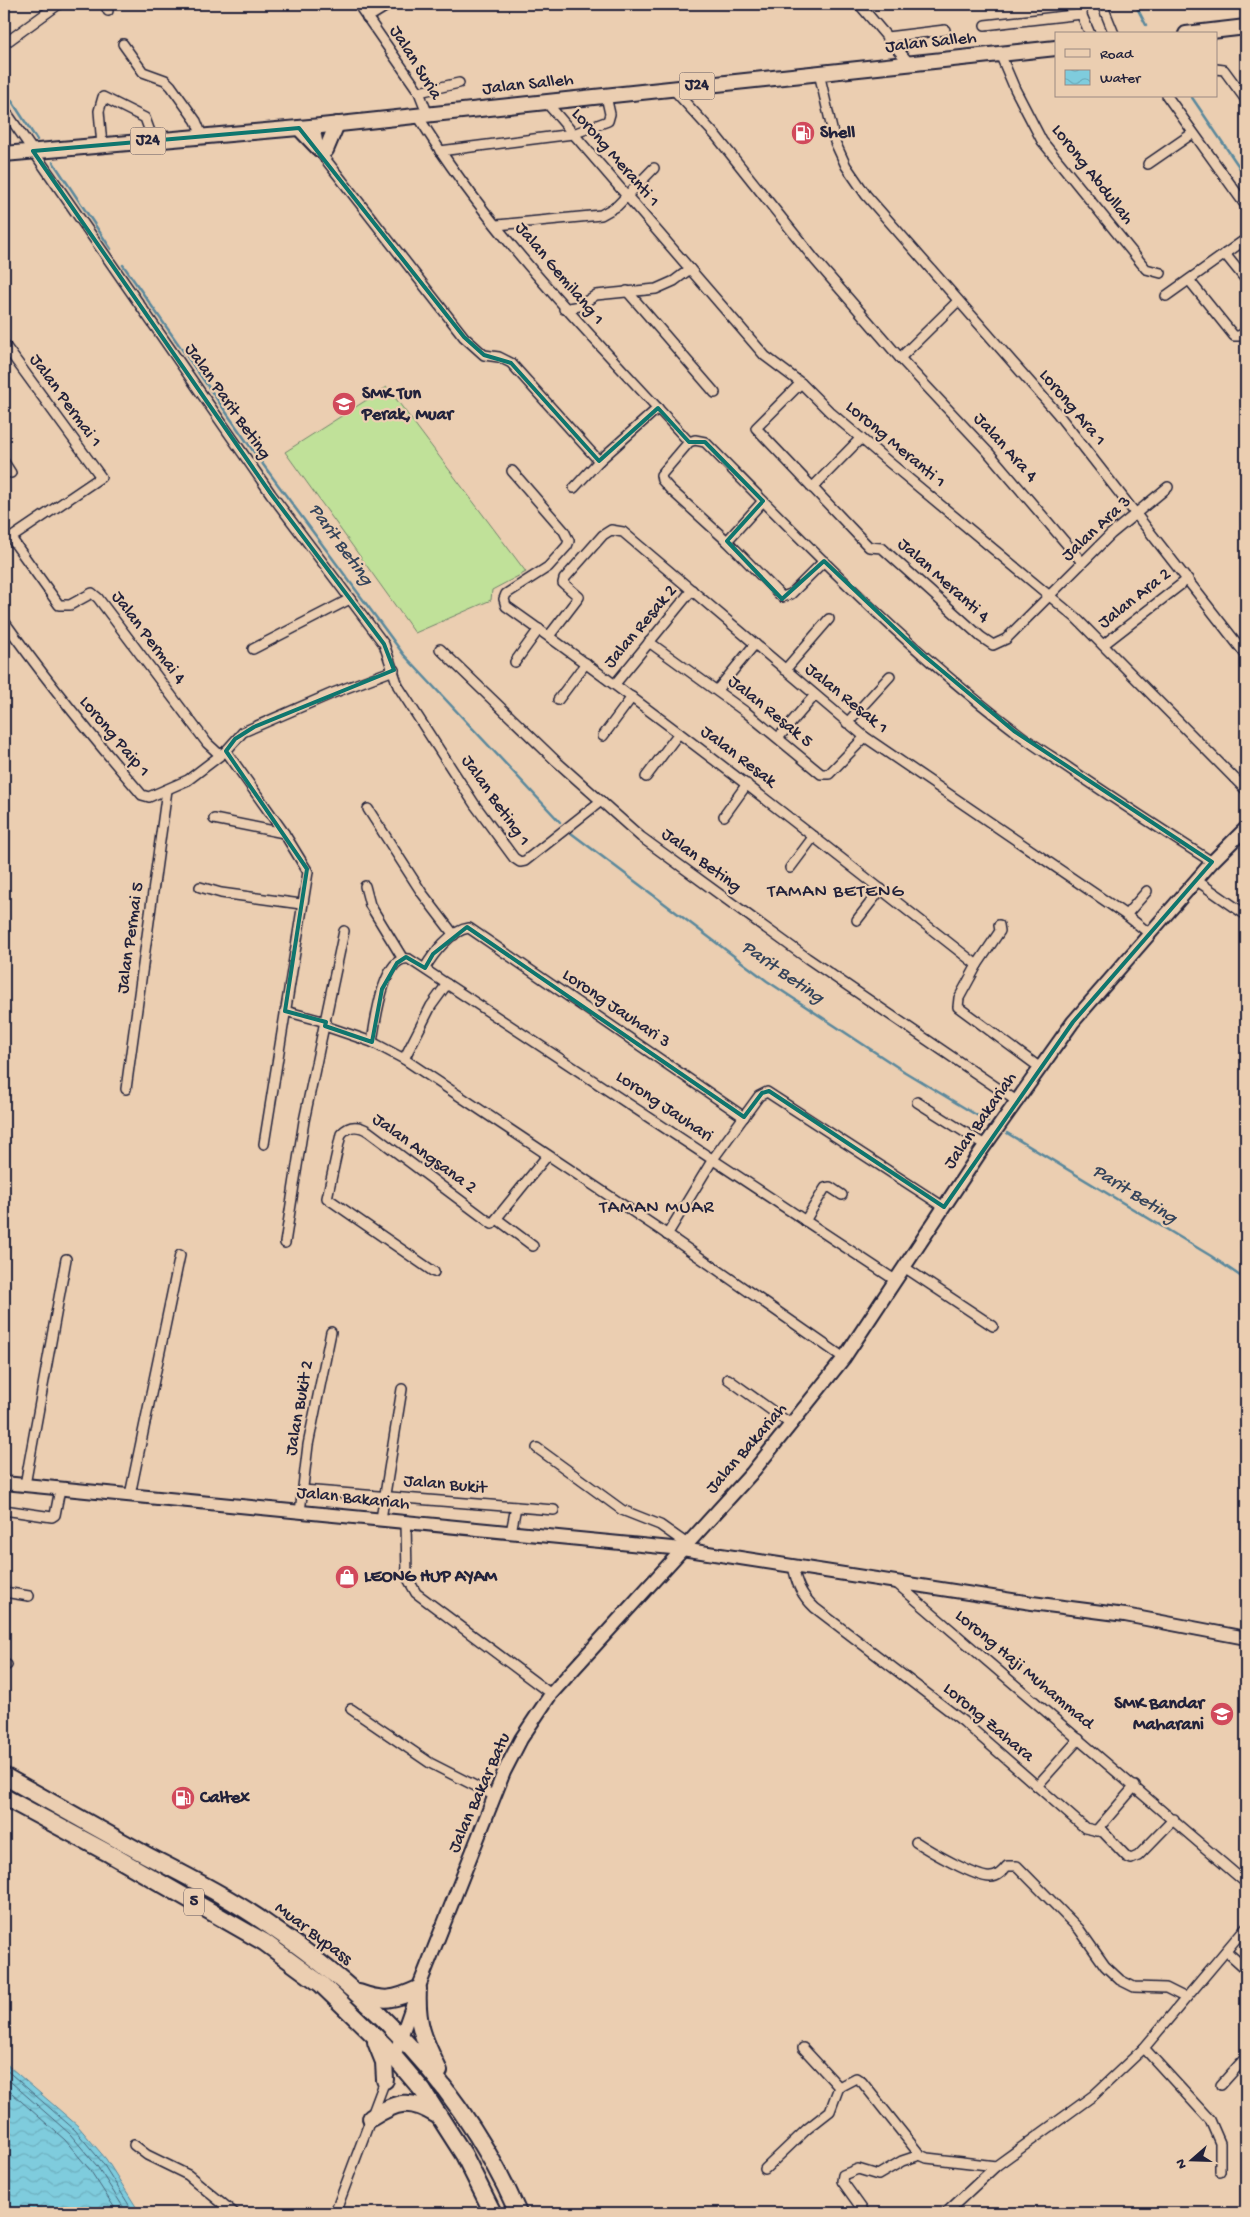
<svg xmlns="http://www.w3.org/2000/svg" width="1250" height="2217" font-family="'Gochi Hand',sans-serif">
  <defs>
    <pattern id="water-waves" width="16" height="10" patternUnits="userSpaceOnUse" patternTransform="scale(1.25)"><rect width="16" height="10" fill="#7fccdd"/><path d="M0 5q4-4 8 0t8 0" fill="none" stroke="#6dafbf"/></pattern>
  </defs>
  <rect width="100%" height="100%" fill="#ebceb1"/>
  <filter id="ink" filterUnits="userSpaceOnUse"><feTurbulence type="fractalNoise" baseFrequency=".02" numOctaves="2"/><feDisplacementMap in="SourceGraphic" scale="10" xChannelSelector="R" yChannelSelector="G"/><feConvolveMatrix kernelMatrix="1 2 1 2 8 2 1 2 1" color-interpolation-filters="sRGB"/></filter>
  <g filter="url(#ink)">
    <polygon fill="#c0e199" stroke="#71826a" points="387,387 526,572 492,590 491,600 415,633 285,452"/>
    <polygon fill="url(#water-waves)" stroke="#5a889c" points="4,2062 78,2126 106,2159 140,2213 4,2213"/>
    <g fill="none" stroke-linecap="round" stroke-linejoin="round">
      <g stroke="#47667c" stroke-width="1">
        <polyline points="4,2068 75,2130 102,2162 134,2213"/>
        <polyline points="4,2076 70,2134 97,2166 127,2213"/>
        <polyline points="4,2086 65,2140 90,2170 118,2213"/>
      </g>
      <g stroke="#5a889c" stroke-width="2.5">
        <polyline points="1135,4 1146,25"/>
        <polyline points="4,89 37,140"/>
        <polyline points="1191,96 1246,177"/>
        <polyline points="53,162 111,249"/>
        <polyline points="123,265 256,455 404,655 560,822"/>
        <polyline points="571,833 767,981 905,1072 988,1122"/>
        <polyline points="1007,1133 1211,1256 1246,1280"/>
      </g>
      <g stroke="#22223b" stroke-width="12">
        <g id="street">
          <polyline points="105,4 108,11"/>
          <polyline points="358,4 419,92 428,115"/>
          <polyline points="859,4 910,64"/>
          <polyline points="1077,4 1090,34"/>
          <polyline points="1102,4 1114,34"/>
          <polyline points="367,18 390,4"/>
          <polyline points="985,25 1082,14"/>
          <polyline points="887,37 945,30"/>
          <polyline points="4,44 59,4"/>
          <polyline points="123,44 143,72 165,80 171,86 196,121 202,136"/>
          <polyline points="1000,54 1015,89 1042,141 1146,269 1161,273"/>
          <polyline points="1216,69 1224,70 1246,100"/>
          <polyline points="819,73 835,142 846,166 866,195 1057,413 1246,655"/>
          <polyline points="673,89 717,137 815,260 900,358 988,452 1082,562"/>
          <polyline points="419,92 459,83"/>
          <polyline points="1167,96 1246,206"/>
          <polyline points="546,102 765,356 801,383 830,412 890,463 1076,618 1246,790"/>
          <polyline points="4,109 271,494 384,644 398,686 475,805 514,858 520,862 525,861 601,801"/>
          <path d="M418 116C492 237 594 338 689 442"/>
          <polyline points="315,127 319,149 323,156 464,337 484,355 499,357 511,363 599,461 574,488"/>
          <polyline points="102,145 99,111 103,97 145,118 153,140"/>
          <polyline points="440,151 573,134 608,121 610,114 606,96"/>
          <polyline points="1148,164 1193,133"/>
          <polyline points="497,225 601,215 617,206 654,168"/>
          <polyline points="1225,254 1246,280"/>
          <polyline points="1189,280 1234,336 1239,336 1246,332"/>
          <polyline points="627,291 715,393"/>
          <polyline points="1166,296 1246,239"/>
          <polyline points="564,309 579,306 596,295 656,289 674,281 690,269"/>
          <polyline points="4,344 101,477 11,538 59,605 70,605 92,593 98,598 207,743 220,755"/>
          <polyline points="900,358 958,301"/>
          <polyline points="801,383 756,428 869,547 882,548 981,637 993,645 1006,639 1111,534 1168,487"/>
          <polyline points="599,461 658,408"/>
          <polyline points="4,462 11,473"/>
          <path d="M512 471 564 531 569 541 567 546 548 567 506 594 504 599 506 606C667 720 822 843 977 965L959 998 958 1007 1039 1067"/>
          <polyline points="812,488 861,438"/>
          <polyline points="727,541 763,501"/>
          <path d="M824 561 791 594 782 597 727 541 670 489 662 480 661 475 689 442 695 440 705 442C804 542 902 645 1014 730 1032 745 1053 757 1073 771 1119 802 1165 832 1212 862"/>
          <path d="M4 621C47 682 94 739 142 795L149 797 188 780 226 751 243 732 333 693 394 670"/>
          <polyline points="549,636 579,597 563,583 564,579 603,535 611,530 623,532 865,737 1126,915 1150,934"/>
          <polyline points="649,642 747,713 821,774 829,774 865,737"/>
          <polyline points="1103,645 1188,579"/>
          <polyline points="253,649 350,599"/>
          <polyline points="440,649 556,761 641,837 807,958 1018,1102"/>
          <polyline points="515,662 539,629"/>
          <polyline points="785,670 829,619"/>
          <polyline points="615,684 692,590"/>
          <polyline points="717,690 755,644"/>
          <polyline points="558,700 586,663"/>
          <polyline points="847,723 890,676"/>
          <polyline points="603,736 632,697"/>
          <polyline points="778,738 815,695"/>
          <polyline points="226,751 284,833 308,872 264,1144"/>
          <polyline points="646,777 679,733"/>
          <polyline points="368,809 422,893 454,935"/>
          <polyline points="724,816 747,784"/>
          <polyline points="214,819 284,833"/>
          <polyline points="790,868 814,836"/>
          <polyline points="1196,880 1246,915"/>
          <polyline points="365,886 370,905 403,959"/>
          <polyline points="200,887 221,893 301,904"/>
          <polyline points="1126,915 1147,891"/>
          <polyline points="857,920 881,889"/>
          <polyline points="977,965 1000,931 999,925"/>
          <path d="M425 968C433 954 451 930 469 928L744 1117"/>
          <polyline points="285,1011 326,1022"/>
          <polyline points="325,1026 372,1042 404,1059 659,1229 844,1358"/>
          <path d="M372 1042C375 1024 383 954 409 959L895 1280"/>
          <polyline points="404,1059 431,1006 447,984"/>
          <polyline points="126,1089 167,790"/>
          <polyline points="917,1102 985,1145"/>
          <polyline points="497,1219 533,1246"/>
          <polyline points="805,1221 825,1188 830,1187 842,1195"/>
          <polyline points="667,1235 713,1159 759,1096 767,1092 944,1207"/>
          <polyline points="285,1243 304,1121 344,931"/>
          <polyline points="904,1267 993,1326"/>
          <path d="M434 1272 327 1198 341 1134C349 1125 358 1125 368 1131L492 1224 547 1156"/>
          <polyline points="728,1379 792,1425"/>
          <polyline points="537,1448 622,1510 660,1525 687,1544"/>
          <polyline points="25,1485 66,1259"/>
          <polyline points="303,1490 554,1510"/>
          <polyline points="130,1495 180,1255"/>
          <polyline points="4,1510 52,1517 55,1515 60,1489"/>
          <polyline points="300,1512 308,1445 331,1332"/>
          <polyline points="381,1519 402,1389"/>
          <polyline points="406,1522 407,1577 416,1593 551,1694"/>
          <polyline points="511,1532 516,1507"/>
          <path d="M793 1565C796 1583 801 1595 815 1608L964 1722 1085 1828 1103 1832 1127 1857 1131 1859 1138 1856 1174 1819"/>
          <polyline points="895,1582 1246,1883"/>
          <polyline points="4,1592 29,1596"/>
          <polyline points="4,1664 7,1665"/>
          <polyline points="351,1709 430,1763 495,1796"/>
          <polyline points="1037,1786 1079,1739"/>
          <polyline points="1096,1831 1135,1786"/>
          <path d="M916 1842C928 1850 978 1879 991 1877 998 1877 1003 1871 1007 1866H1017L1079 1929 1105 1966 1120 1980 1134 1987 1166 1988 1186 1998"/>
          <polyline points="1226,1951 1246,1969"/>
          <polyline points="803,2048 839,2087"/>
          <polyline points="1144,2048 1210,2120 1220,2143 1220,2171"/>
          <polyline points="1221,2085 1246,2057"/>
          <polyline points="134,2145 147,2155 188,2175 234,2213"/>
          <polyline points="765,2169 807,2129 830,2111 839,2087 856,2078 862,2082 920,2155 927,2158 996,2166 1094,2095 1144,2048 1246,1927"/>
          <polyline points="948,2211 996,2166"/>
          <polyline points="335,2213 386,2078"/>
          <polyline points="865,2213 842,2181 843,2175 858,2169 878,2175 902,2161 920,2155"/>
        </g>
      </g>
      <g stroke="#22223b" stroke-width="16">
        <g id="secondary">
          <polyline points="4,1483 682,1549 1032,1603 1125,1615 1246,1638"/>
          <polyline points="394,2057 418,1989 504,1772 521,1739 551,1694 751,1474 844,1358 979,1154 1073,1022 1212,862 1246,828"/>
        </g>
      </g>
      <g stroke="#22223b" stroke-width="18">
        <g id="primary">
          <polyline points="1186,34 1246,27"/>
          <polyline points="299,128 319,149"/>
          <polyline points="326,150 337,124"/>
          <polyline points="4,154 321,126 1056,48"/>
        </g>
      </g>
      <g stroke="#22223b" stroke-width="20">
        <g id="highway">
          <path d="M4 1776C51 1802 98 1829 146 1855 188 1877 231 1898 270 1926 377 1999 466 2094 518 2213"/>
          <polyline points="4,1797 110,1854 264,1942 321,1984 384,2045 423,2091 464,2155 493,2213"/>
          <path d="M359 1993C384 2002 394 2000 418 1989 416 2025 424 2040 439 2071"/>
          <polyline points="376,2042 384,2062 385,2080"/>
          <path d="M371 2118C397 2101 410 2098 437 2115"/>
        </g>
      </g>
      <use href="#street" stroke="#ebceb1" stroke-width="9"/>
      <use href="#secondary" stroke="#ebceb1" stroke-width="12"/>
      <use href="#primary" stroke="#ebceb1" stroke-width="14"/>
      <use href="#highway" stroke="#ebceb1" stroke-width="16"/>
    </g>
  </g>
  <path fill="none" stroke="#0f766e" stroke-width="4" stroke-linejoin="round" d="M299 128 464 337 484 355 511 363 599 461 658 408 689 442H705L763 501 727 541 782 599 824 561 922 654 1014 731 1212 862 1073 1022 944 1207 769 1091 762 1093 744 1117 467 927 433 954 425 968 406 957 397 963 382 989 372 1042 325 1026 326 1022 285 1011 307 869 226 751 235 739 254 727 394 670 384 644 271 494 33 151Z"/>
  <defs>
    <g id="fuel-disc" transform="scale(1.25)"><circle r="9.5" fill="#d1495b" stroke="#ebceb1"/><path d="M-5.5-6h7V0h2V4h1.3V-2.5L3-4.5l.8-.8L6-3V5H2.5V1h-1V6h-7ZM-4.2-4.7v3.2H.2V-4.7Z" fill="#fff"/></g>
    <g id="school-disc" transform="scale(1.25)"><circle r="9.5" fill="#d1495b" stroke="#ebceb1"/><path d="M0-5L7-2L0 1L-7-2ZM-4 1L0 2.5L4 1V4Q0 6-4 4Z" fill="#fff"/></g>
    <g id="shop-disc" transform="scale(1.25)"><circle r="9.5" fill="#d1495b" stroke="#ebceb1"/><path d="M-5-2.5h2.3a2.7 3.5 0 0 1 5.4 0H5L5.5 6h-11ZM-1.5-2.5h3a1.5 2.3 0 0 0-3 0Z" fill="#fff"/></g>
  </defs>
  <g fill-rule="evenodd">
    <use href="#fuel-disc" x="803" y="133"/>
    <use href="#school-disc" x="344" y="404"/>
    <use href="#shop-disc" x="347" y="1577"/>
    <use href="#school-disc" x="1222" y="1714"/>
    <use href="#fuel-disc" x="183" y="1798"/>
  </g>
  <g text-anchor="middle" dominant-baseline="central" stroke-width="4.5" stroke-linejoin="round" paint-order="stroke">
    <g fill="#ebceb1" stroke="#5e565e" stroke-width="1">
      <rect x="679.5" y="72.5" width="35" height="27" rx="4"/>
      <rect x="130.5" y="127.5" width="35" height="27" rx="4"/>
      <rect x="184" y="1888.5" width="20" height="27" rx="4"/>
    </g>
    <g font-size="16" font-weight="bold" fill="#22223b">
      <text x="697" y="86">J24</text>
      <text x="148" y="141">J24</text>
      <text x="194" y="1902">5</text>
    </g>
    <g font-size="18" fill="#22223b" stroke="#ebceb1">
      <text transform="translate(931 43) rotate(-6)">Jalan Salleh</text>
      <text transform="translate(415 63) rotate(58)">Jalan Suria</text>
      <text transform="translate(528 85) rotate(-6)">Jalan Salleh</text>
      <text transform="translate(615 158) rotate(49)">Lorong Meranti 1</text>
      <text transform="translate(1092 175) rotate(52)">Lorong Abdullah</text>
      <text transform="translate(559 274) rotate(50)">Jalan Gemilang 1</text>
      <text transform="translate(65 401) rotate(54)">Jalan Permai 1</text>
      <text transform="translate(227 402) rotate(55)">Jalan Parit Beting</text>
      <text transform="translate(1072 408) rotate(50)">Lorong Ara 1</text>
      <text transform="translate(895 445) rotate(40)">Lorong Meranti 1</text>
      <text transform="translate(1005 448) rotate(48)">Jalan Ara 4</text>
      <text transform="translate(1097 529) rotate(-43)">Jalan Ara 3</text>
      <text transform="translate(943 581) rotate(42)">Jalan Meranti 4</text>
      <text transform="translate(1135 599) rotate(-38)">Jalan Ara 2</text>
      <text transform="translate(641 627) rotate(-50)">Jalan Resak 2</text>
      <text transform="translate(148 638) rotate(53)">Jalan Permai 4</text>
      <text transform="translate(846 699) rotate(39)">Jalan Resak 1</text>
      <text transform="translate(770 712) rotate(39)">Jalan Resak 5</text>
      <text transform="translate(114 737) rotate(50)">Lorong Paip 1</text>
      <text transform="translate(738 757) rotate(37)">Jalan Resak</text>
      <text transform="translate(495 801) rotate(55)">Jalan Beting 1</text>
      <text transform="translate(701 861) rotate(37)">Jalan Beting</text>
      <text transform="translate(131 938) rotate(-82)">Jalan Permai 5</text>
      <text transform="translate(616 1009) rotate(34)">Lorong Jauhari 3</text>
      <text transform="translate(664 1107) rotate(34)">Lorong Jauhari</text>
      <text transform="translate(981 1121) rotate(-55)">Jalan Bakariah</text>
      <text transform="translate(424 1154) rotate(36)">Jalan Angsana 2</text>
      <text transform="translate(300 1408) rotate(-80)">Jalan Bukit 2</text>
      <text transform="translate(747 1449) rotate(-49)">Jalan Bakariah</text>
      <text transform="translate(445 1485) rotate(5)">Jalan Bukit</text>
      <text transform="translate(353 1499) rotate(6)">Jalan Bakariah</text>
      <text transform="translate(1024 1670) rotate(40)">Lorong Haji Muhammad</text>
      <text transform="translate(988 1723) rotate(40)">Lorong Zahara</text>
      <text transform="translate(480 1793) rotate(-66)">Jalan Bakar Batu</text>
      <text transform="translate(313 1934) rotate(37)">Muar Bypass</text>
    </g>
    <g font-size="18" font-weight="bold" fill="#22223b" stroke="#ebceb1" text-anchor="start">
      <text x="820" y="133">Shell</text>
      <text x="362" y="394">SMK Tun<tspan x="362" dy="21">Perak, Muar</tspan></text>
      <text x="364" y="1577">LEONG HUP AYAM</text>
      <text x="1204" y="1704" text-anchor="end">SMK Bandar<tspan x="1204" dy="21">Maharani</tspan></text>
      <text x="200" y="1798">Caltex</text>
    </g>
    <g font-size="19" font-style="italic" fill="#35445b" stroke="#ebceb1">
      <text transform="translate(340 545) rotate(54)">Parit Beting</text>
      <text transform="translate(782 973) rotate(35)">Parit Beting</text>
      <text transform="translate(1134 1195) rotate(32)">Parit Beting</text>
    </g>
    <g font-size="19" letter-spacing="1" fill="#22223b" stroke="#ebceb1">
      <text x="836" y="892">TAMAN BETENG</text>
      <text x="657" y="1208">TAMAN MUAR</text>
    </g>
  </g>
  <rect width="1250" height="2217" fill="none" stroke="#ebceb1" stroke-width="20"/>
  <rect x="10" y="10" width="1230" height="2197" fill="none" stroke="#22223b" stroke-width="2" filter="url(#ink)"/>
  <rect x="1055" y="32" width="162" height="65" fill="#ebceb1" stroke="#9b8982"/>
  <rect x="1065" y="49" width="25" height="8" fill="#ebceb1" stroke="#9b8982"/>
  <text x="1100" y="58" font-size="15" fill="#22223b">Road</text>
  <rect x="1065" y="70" width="25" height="15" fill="url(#water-waves)" stroke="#9b8982"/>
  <text x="1100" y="82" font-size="15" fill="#22223b">Water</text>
  <g transform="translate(1192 2160) rotate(250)" stroke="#ebceb1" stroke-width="4" paint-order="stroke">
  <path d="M0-4L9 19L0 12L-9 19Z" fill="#22223b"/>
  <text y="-8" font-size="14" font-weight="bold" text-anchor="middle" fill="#22223b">N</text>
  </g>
</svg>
